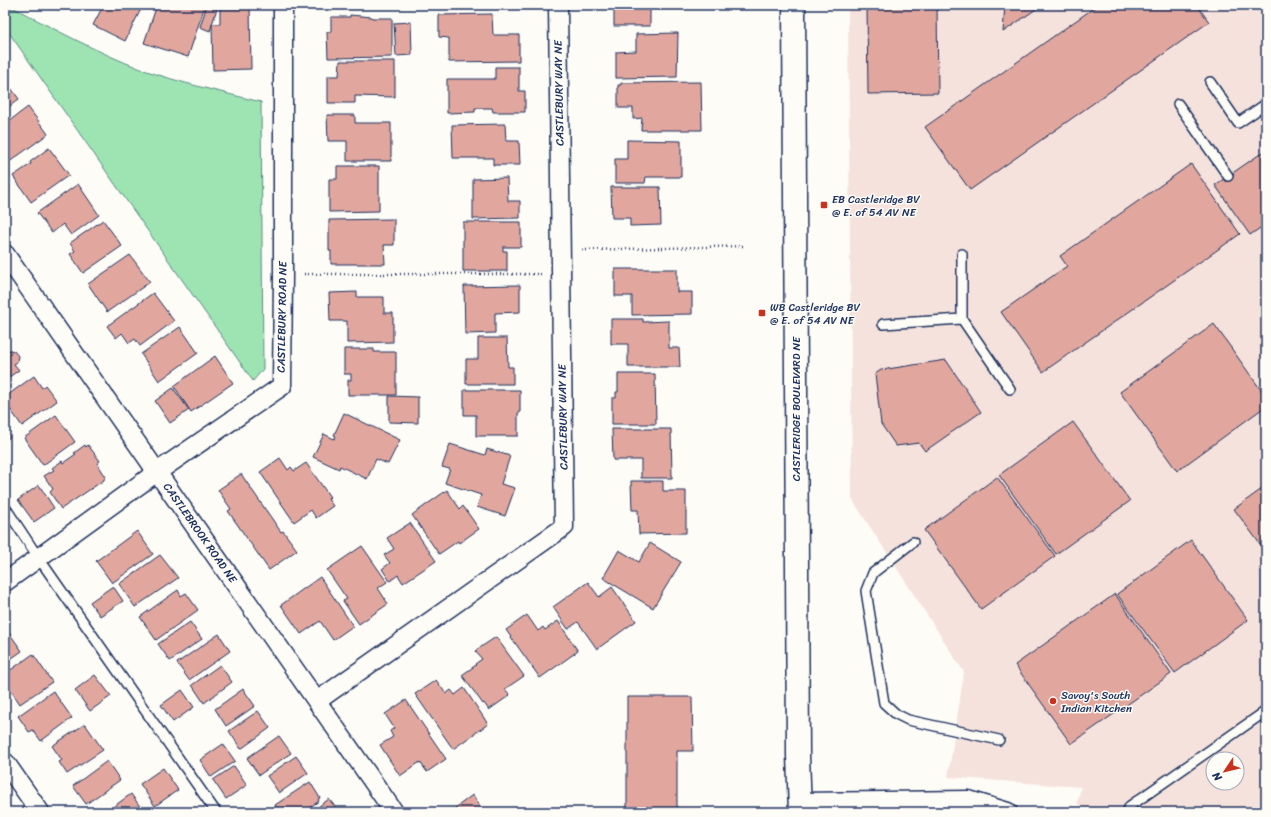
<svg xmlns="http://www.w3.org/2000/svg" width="1271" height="817" font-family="Sriracha,sans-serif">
  <rect width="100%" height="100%" fill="#fdfcf7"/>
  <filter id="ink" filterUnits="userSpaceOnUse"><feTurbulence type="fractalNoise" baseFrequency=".025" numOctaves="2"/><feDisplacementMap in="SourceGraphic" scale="8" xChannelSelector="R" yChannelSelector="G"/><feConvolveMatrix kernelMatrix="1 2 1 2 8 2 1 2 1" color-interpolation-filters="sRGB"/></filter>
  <g filter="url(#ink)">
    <path fill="#f5e2dc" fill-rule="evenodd" d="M848 5H1266V812H1089L1077 803 1081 787 948 777 964 672 852 499ZM1213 759H1237V783H1213Z"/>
    <path fill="#9ee4b2" stroke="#5c8a88" d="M12 7C54 29 97 52 141 69 180 83 221 92 261 102L263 369 253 381 5 27V17Z"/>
    <g fill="#e1a79e" stroke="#1b2f5e">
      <polygon points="101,5 143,5 125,41 93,25 103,6"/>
      <polygon points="157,5 175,6 175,5 205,5 188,57 144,43"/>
      <polygon points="207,5 218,5 210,31 200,27"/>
      <polygon points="220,5 250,5 251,69 213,70 212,24 220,24"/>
      <rect x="614" y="5" width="36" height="21"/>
      <polygon points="867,5 937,5 938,93 868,94"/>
      <polygon points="1005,5 1042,5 1003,32"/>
      <polygon points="1098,5 1197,5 1209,22 970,190 925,127"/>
      <polygon points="492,14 493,35 519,35 519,61 449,62 449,38 439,37 439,15"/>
      <polygon points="350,15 372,17 372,18 392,18 392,57 328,58 327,32 331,32 331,17 350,17"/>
      <polygon points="411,22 412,55 396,56 394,23"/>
      <polygon points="678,33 677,77 616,78 616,52 636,51 636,34"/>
      <polygon points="340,61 395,61 395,97 355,96 355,103 328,103 328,76 339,76"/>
      <polygon points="495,67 519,67 519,91 525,91 525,112 493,112 492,108 475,108 475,112 447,113 447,79 495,79"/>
      <polygon points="5,80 19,99 5,110"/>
      <polygon points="701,82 702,130 641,130 642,118 633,119 633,108 618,108 618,85 621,85 621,83"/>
      <polygon points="28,107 48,134 5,165 5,124"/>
      <polygon points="327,115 355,115 355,123 391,123 391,161 347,161 347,141 328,141"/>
      <polygon points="505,124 506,141 519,141 520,165 493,165 493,158 453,158 452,125"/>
      <polygon points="627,140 681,141 681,177 646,177 645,183 615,183 615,159 627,159"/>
      <polygon points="49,148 69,175 31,202 13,176 31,164 30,162"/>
      <polygon points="1266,150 1266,224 1250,235 1215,185"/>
      <polygon points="1191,164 1240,234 1043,372 1001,312 1067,266 1060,256"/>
      <polygon points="337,166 379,166 379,211 329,212 329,179 337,179"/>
      <polygon points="507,178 508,201 520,201 520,218 473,219 473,179"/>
      <polygon points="78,184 99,215 71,235 63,224 52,233 37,213"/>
      <polygon points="611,187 660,187 661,225 630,226 630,218 612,218"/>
      <polygon points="394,219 394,245 384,245 385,264 331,264 331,251 329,251 329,220"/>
      <polygon points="103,220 122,246 83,273 70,254 75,251 70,243"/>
      <polygon points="463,222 521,222 521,247 503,247 503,251 507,251 507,271 463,271"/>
      <polygon points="130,255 150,282 107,312 88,284"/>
      <polygon points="615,269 677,269 677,292 692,292 692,314 632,315 632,296 615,296"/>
      <polygon points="520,285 520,312 495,313 495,333 465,334 464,286"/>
      <polygon points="357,292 357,297 384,297 384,313 393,313 393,342 347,343 347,321 330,321 329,293"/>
      <polygon points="153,293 174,321 140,346 135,339 129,343 122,333 116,338 107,326"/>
      <polygon points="611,319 643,319 643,322 669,321 669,348 679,348 680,367 628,367 628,344 611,344"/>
      <polygon points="1214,324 1266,397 1266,406 1177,471 1120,392"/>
      <polygon points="180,327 198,353 159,381 141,354"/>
      <polygon points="478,338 507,338 508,367 513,367 513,384 466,384 466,359 478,359"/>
      <polygon points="344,349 374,349 374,352 396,352 396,395 348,395 348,380 351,380 351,374 344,374"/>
      <polygon points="8,350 14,351 18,356 17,362 14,364 19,370 5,380 5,352"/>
      <polygon points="215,356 233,383 191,412 174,386"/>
      <polygon points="946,360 981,412 925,451 919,443 896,446 881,424 875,374 881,370"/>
      <polygon points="618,374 655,374 656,424 612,424 612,398 616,398 616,392 618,392"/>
      <polygon points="34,376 42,388 45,385 57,401 22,426 5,402 5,397"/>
      <polygon points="173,388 189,410 170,423 155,401"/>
      <polygon points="464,390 520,390 520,413 518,413 518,436 476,436 476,415 464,415"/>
      <polygon points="389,396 418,397 418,423 389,422"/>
      <polygon points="344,413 400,440 388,464 376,459 367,479 340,466 339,469 313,457 324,434 334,439 336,436 334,435"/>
      <polygon points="56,415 75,442 43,465 24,438"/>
      <polygon points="1073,422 1130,501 1056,554 999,475"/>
      <polygon points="612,429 671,429 672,478 641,478 641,460 613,460"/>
      <polygon points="5,430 10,437 5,441"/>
      <polygon points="450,444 485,455 487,449 510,456 501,484 515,488 505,516 477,507 481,495 445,483 450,469 442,467"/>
      <polygon points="85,445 86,447 88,445 100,461 97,463 106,477 104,479 104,480 61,509 50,492 53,489 44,476 54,470 52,468 62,461 63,463 76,454 74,453"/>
      <polygon points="280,458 288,470 291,467 294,471 306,463 330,497 328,499 333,506 316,518 311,510 294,522 260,472"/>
      <polygon points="241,474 281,532 283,531 297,550 269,570 228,511 231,509 218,490"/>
      <polygon points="997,477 1055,556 981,609 924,530"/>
      <polygon points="631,481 663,481 663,491 686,491 686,533 639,534 638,510 632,510"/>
      <polygon points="39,485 54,508 34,522 18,500"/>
      <polygon points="1266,486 1266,552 1234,509"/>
      <polygon points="447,490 460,509 463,506 479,529 459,543 458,541 439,554 412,515"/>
      <polygon points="410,523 436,561 403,583 398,575 390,581 382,569 390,563 384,555 394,549 387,538"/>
      <polygon points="137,531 153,554 112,583 96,561"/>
      <polygon points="1191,540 1248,620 1175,673 1117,594"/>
      <polygon points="650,543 681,562 653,608 603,578 619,550 639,562"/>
      <polygon points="362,546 387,582 378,588 388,604 359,624 343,601 347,599 327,570"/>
      <polygon points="160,555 178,578 135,607 119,584"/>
      <polygon points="320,577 353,626 333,640 320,621 301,634 281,605"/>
      <polygon points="588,582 599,597 612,587 636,621 597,649 578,622 568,629 553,607"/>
      <polygon points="113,586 123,601 100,616 90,602"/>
      <polygon points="178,590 181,596 186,593 198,610 156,640 140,617"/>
      <polygon points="1115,594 1171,674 1071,744 1015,665"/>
      <polygon points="527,615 538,631 543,627 545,630 558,621 578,651 540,678 506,630"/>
      <polygon points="190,622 202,639 170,661 158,644"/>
      <polygon points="5,627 22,651 5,663"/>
      <polygon points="219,634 230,651 189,680 177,663"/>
      <polygon points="496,637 524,676 505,689 510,695 489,710 484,703 483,704 462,675 476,665 475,664 482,659 475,651"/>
      <polygon points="33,654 52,682 20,704 5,682 5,674"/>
      <polygon points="220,665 232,682 204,703 192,685"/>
      <polygon points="95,675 111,696 90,711 75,690"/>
      <polygon points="436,680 446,694 451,690 455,695 464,688 488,724 453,749 415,694"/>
      <polygon points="243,689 255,706 226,726 215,709"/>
      <polygon points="182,690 194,707 173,722 161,705"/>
      <polygon points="53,691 72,718 41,741 33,730 29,732 18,716"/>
      <polygon points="627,697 692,697 693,751 677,751 677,810 627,810"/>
      <polygon points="406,700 446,759 427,772 420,762 400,776 380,745 393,737 390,731 394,728 385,714"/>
      <polygon points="258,711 270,728 241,749 229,731"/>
      <polygon points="85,724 103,750 67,774 59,762 62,760 52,746"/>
      <polygon points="279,736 291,753 259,775 247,758"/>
      <polygon points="223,744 235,761 211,777 200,760"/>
      <polygon points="296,756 308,773 279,793 267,776"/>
      <polygon points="107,761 120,780 86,804 73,786"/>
      <polygon points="234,766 247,785 226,799 213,780"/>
      <polygon points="163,768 178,790 155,806 140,784"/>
      <polygon points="310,782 320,798 318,799 319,801 303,812 280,812 275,805"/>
      <polygon points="131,794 144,812 106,812"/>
      <polygon points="473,795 484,812 450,812 471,796"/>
      <polygon points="329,799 339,812 311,812"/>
    </g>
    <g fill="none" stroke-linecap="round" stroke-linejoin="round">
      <g stroke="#1b2f5e" stroke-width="12">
        <g id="lane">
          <polyline points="1210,82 1238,123 1266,104"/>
          <polyline points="1178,104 1228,176"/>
          <polyline points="962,254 962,319 1010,389"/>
          <polyline points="883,324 962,319"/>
          <polyline points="5,507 38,557 216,812"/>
          <polyline points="913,542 873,573 866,591 884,703 896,714 908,720 999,740"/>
          <polyline points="1127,812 1130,806 1266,711"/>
        </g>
      </g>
      <g stroke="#1b2f5e" stroke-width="21">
        <g id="street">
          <polyline points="5,254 394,812"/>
          <polyline points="5,582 157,472 282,386 283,275 283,5"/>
          <polyline points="317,701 564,527 558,5"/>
          <polyline points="5,762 40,812"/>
          <polyline points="800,802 969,800 1008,812"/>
        </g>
      </g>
      <g stroke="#1b2f5e" stroke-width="25">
        <polyline id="secondary" points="794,5 798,755 800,812"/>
      </g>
      <g stroke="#1b2f5e" stroke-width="2.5" stroke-dasharray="1 3" stroke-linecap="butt">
        <polyline points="582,250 745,246"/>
        <polyline points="304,274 541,274"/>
      </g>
      <use href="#lane" stroke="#fdfcf7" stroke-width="9"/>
      <use href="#street" stroke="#fdfcf7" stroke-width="18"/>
      <use href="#secondary" stroke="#fdfcf7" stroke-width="22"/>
    </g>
  </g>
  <g fill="#c8321e" stroke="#fdfcf7" stroke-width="1.5">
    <rect x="820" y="201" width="8" height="8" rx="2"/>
    <rect x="758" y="309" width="8" height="8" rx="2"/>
    <circle cx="1053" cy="701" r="4"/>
  </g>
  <g text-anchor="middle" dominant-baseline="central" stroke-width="3" stroke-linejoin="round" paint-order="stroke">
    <g font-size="11" fill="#1b2f5e" stroke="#fdfcf7">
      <text transform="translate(559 93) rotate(-91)">CASTLEBURY WAY NE</text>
      <text transform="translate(282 317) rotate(-89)">CASTLEBURY ROAD NE</text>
      <text transform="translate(796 409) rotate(-90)">CASTLERIDGE BOULEVARD NE</text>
      <text transform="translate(563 417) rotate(-91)">CASTLEBURY WAY NE</text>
      <text transform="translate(200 533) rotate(55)">CASTLEBROOK ROAD NE</text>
    </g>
    <g font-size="11" fill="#1b2f5e" stroke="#fdfcf7" text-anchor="start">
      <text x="832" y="199">EB Castleridge BV<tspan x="832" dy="13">@ E. of 54 AV NE</tspan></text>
      <text x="770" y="307">WB Castleridge BV<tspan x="770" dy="13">@ E. of 54 AV NE</tspan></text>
      <text x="1061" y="695">Savoy's South<tspan x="1061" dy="13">Indian Kitchen</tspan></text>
    </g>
  </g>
  <rect width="1271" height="817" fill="none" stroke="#fdfcf7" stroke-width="20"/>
  <rect x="10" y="10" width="1251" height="797" fill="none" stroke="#1b2f5e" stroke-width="1.5" filter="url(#ink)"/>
  <g transform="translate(1225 771) rotate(235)"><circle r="19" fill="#fdfcf7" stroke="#a3aaba"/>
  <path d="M0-3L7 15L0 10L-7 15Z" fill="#c8321e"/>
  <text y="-6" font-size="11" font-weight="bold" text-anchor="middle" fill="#1b2f5e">N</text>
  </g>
</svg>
